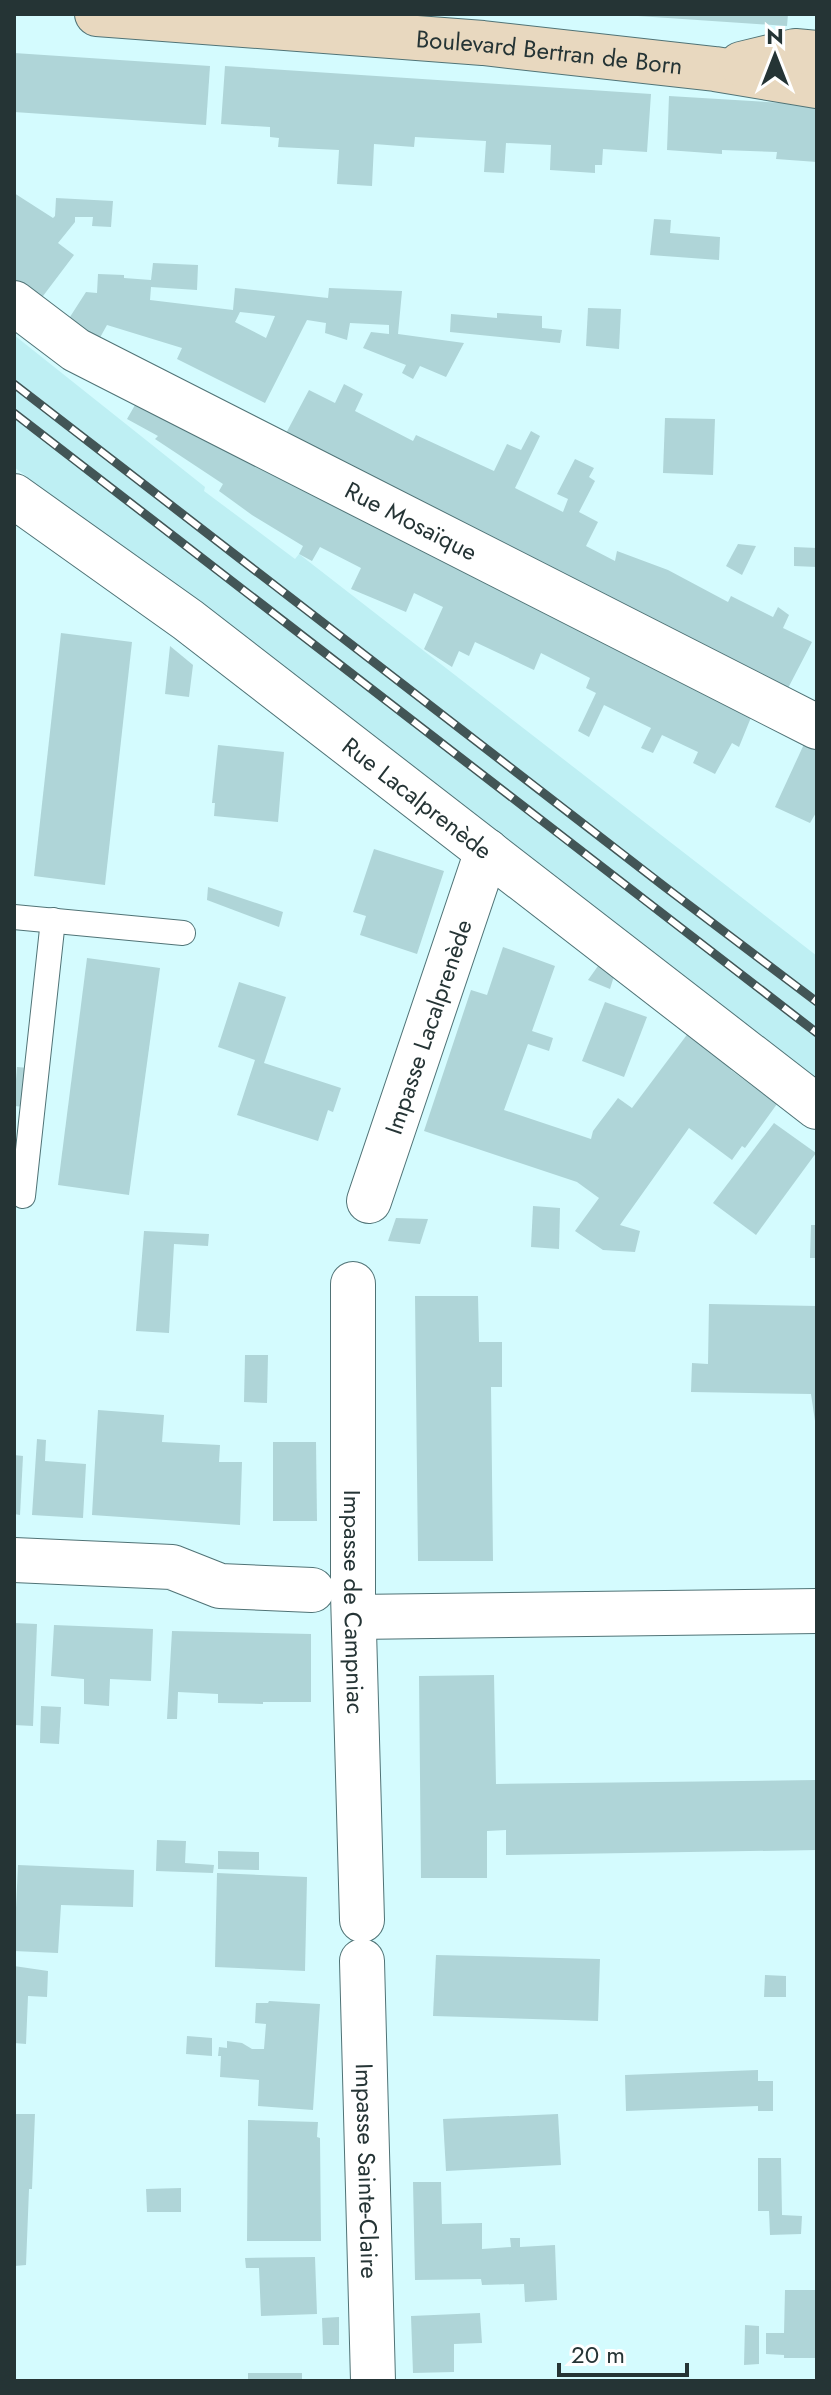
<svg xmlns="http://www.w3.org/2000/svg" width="831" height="2395" font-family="Jost,sans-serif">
  <rect width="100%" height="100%" fill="#d4fbfe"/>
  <polygon fill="#beeff3" points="14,335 205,487 204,491 295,559 299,554 817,956 817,1079 14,467"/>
  <g fill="#afd5d8" fill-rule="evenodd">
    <polygon points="638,14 788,14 787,26 638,16"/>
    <polygon points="14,53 210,66 206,125 14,112"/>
    <polygon points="225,66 651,94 647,152 603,149 602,165 595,165 595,173 550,170 551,145 506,143 504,173 484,172 486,141 415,137 414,147 374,144 372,186 337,184 339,150 278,147 279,138 270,137 270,127 221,124"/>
    <polygon points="669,96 817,105 817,162 776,159 777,152 722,150 722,154 667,150"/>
    <polygon points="14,193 53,218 55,216 56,198 113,201 111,227 92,226 93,217 75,217 75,222 58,243 74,255 40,300 14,279"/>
    <polygon points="654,219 671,220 670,233 720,237 719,260 650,255"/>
    <path d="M153 263 198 265 197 290 151 287 150 300 233 310 235 288 328 298 329 288 402 291 398 334 464 343 446 377 420 366 413 379 402 373 406 365 363 348 371 332 389 334V325L350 323 347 340 325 333 326 323 307 320 265 403 177 359 182 348 107 325 97 343 68 320 86 292 97 293 98 274 124 275V278L151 280ZM240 312 275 316 266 338 235 322Z"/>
    <polygon points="588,308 621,309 619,349 586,346"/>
    <polygon points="497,313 542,316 542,328 562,330 560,343 450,332 451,314 497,318"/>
    <polygon points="344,384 363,394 355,411 413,441 416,435 494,471 507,444 521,450 531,431 540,436 515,488 563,512 568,499 557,494 575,459 594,468 589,477 595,481 579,512 598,522 586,546 615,561 617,551 668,570 728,602 731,596 773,617 778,607 789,615 783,628 812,642 786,692 284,437 309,390 335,403"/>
    <polygon points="135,405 752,715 739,747 732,743 715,774 693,763 698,752 662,735 653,753 641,748 651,728 604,705 589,737 578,731 596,693 586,688 590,678 541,653 534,670 475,642 469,656 459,651 452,667 424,649 443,607 414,593 406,612 351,589 361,568 320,547 312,561 299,554 303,546 252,515 219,491 223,484 155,439 158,436 127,419"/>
    <polygon points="665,418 715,419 713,475 663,473"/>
    <polygon points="738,544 756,546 742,575 726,566"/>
    <polygon points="794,547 817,548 817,567 794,566"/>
    <polygon points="61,633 132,642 105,885 34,876"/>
    <polygon points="170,646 193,665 189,697 165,694"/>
    <polygon points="805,742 817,748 817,811 810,823 775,807"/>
    <polygon points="218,745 284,752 278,822 214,816 215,803 212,803"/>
    <polygon points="374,849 444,871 417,954 360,935 366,916 353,912"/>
    <polygon points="208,887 283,912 279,927 207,900"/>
    <polygon points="503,947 555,966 532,1031 553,1038 549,1051 528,1044 504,1110 591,1139 593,1131 618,1098 632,1108 692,1028 737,1063 731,1070 777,1104 745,1148 742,1146 732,1160 689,1128 620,1225 640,1231 635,1252 603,1250 575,1231 599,1198 577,1182 424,1131 471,990 487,995"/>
    <polygon points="87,958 160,968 129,1195 58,1185"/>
    <polygon points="603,959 616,970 610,989 588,980"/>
    <polygon points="239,982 286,997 264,1063 341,1088 333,1112 328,1110 318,1141 237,1115 255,1060 218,1047"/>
    <polygon points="605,1002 647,1017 624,1077 582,1061"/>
    <polygon points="17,1067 29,1068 26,1107 14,1106"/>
    <polygon points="774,1123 816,1153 756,1235 713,1203"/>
    <polygon points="533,1206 560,1208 559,1249 531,1247"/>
    <polygon points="396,1218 428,1219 420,1244 388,1241"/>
    <polygon points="811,1225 817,1225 817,1258 810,1258"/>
    <polygon points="144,1231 209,1234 208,1246 174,1244 169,1333 136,1331"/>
    <polygon points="415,1296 478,1296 479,1342 502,1342 502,1387 491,1387 493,1561 418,1561"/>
    <polygon points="709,1304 817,1306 817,1421 815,1421 811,1394 691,1392 692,1363 708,1364"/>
    <polygon points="245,1355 268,1355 267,1403 244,1402"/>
    <polygon points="98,1410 164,1415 162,1442 220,1445 219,1462 242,1462 240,1525 92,1515"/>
    <polygon points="37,1439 46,1440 45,1461 86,1464 83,1518 32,1515"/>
    <polygon points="273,1442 316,1442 317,1521 273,1521"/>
    <polygon points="14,1455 23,1456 20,1515 14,1514"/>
    <polygon points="14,1623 37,1624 33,1726 14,1725"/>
    <polygon points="54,1625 153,1629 151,1681 110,1679 109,1706 84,1704 84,1679 51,1676"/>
    <polygon points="172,1631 311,1634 311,1702 263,1702 263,1704 218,1703 218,1694 178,1692 177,1719 167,1719"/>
    <polygon points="494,1675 496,1784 817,1780 817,1850 506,1855 506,1830 487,1831 487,1878 421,1878 419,1676"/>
    <polygon points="41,1706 61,1707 59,1744 40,1743"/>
    <polygon points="157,1840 186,1841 185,1863 214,1865 213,1873 156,1871"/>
    <polygon points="218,1851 259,1852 259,1870 218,1869"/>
    <polygon points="18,1865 134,1870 133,1907 61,1905 58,1953 14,1951"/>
    <polygon points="217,1873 307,1877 305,1971 215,1967"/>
    <polygon points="436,1955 600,1959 598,2021 433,2016"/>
    <polygon points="14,1966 48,1971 47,1997 28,1996 26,2044 14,2043"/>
    <polygon points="765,1975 786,1976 786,1997 764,1997"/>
    <polygon points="269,2001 320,2004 313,2110 258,2106 259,2080 220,2077 221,2056 218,2056 219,2047 227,2048 227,2041 242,2043 252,2049 264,2049 266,2024 255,2023 256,2003 268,2003"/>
    <polygon points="187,2036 212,2038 212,2056 186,2054"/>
    <polygon points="758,2070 758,2081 773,2081 773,2111 758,2111 758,2106 626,2111 625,2075"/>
    <polygon points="14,2114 35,2114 32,2189 29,2189 26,2265 14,2266"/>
    <polygon points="558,2114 561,2165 446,2171 443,2119"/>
    <polygon points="248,2120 318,2122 317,2137 320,2138 321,2241 247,2241"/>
    <polygon points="758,2158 781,2158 782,2215 802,2216 801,2234 770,2235 769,2211 758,2211"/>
    <polygon points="413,2182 441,2182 442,2224 482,2223 482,2249 511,2247 510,2238 520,2238 520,2247 555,2245 557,2300 525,2302 524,2284 482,2285 481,2279 415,2280"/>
    <polygon points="181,2188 181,2212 147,2212 146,2189"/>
    <polygon points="315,2257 317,2314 261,2316 259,2268 246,2268 245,2258"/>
    <polygon points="785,2290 817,2290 817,2358 784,2358 784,2355 766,2354 766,2333 784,2333"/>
    <polygon points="480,2313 482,2343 454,2344 454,2372 413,2373 411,2316"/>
    <polygon points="339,2317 339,2345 323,2345 322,2318"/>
    <polygon points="745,2325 759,2326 759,2364 744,2365"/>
    <rect x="248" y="2373" width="54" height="8"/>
  </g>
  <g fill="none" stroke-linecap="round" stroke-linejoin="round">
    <g stroke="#507376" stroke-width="26">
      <g id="service">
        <polyline points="14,917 183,933"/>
        <polyline points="23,1196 53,920"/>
      </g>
    </g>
    <g stroke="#507376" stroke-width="46">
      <g id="minor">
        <path id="s1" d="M14 303 76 350 817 727"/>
        <path id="s2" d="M14 496 188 620 817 1107"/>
        <path id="s3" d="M369 1201 487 851"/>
        <path id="s4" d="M353 1284V1594L362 1920"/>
        <polyline points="14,1560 172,1567 220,1586 312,1590"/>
        <polyline points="354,1617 817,1611"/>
        <path id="s5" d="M362 1961 373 2381"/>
      </g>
    </g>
    <g stroke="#507376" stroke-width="46">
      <g id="secondary">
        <path id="s6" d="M97 14 483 43 715 69 817 86"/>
        <polyline points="741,64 795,51 817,53"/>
      </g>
    </g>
    <use href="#service" stroke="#fff" stroke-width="24"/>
    <use href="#minor" stroke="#fff" stroke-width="44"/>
    <use href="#secondary" stroke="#e8d8bf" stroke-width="44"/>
    <g stroke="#425556" stroke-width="9">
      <g id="rail">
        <polyline points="14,384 665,887 817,1002"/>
        <polyline points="14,413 817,1033"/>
      </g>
    </g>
    <use href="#rail" stroke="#fff" stroke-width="6" stroke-dasharray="18" stroke-linecap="butt"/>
  </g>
  <g text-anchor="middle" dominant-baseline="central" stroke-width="6" stroke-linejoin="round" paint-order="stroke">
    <g font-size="24" fill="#253435" stroke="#fff">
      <text stroke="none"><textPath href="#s6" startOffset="454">Boulevard Bertran de Born</textPath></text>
      <text stroke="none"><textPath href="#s1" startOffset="454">Rue Mosaïque</textPath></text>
      <text stroke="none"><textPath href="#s2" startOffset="504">Rue Lacalprenède</textPath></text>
      <text stroke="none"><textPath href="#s3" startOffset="184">Impasse Lacalprenède</textPath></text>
      <text stroke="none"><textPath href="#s4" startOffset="318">Impasse de Campniac</textPath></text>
      <text stroke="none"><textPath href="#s5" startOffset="210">Impasse Sainte-Claire</textPath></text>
    </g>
  </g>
  <rect width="831" height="2395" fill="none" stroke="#253435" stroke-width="32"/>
  <g transform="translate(775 56)" stroke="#ffffff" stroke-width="6" paint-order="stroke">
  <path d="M0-6L14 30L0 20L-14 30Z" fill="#253435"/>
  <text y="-12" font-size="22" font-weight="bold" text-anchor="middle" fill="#253435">N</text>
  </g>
  <path d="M559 2363v12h128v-12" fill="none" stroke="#253435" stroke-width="4"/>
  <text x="571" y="2363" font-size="24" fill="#253435" stroke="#ffffff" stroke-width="6" paint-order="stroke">20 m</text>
</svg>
